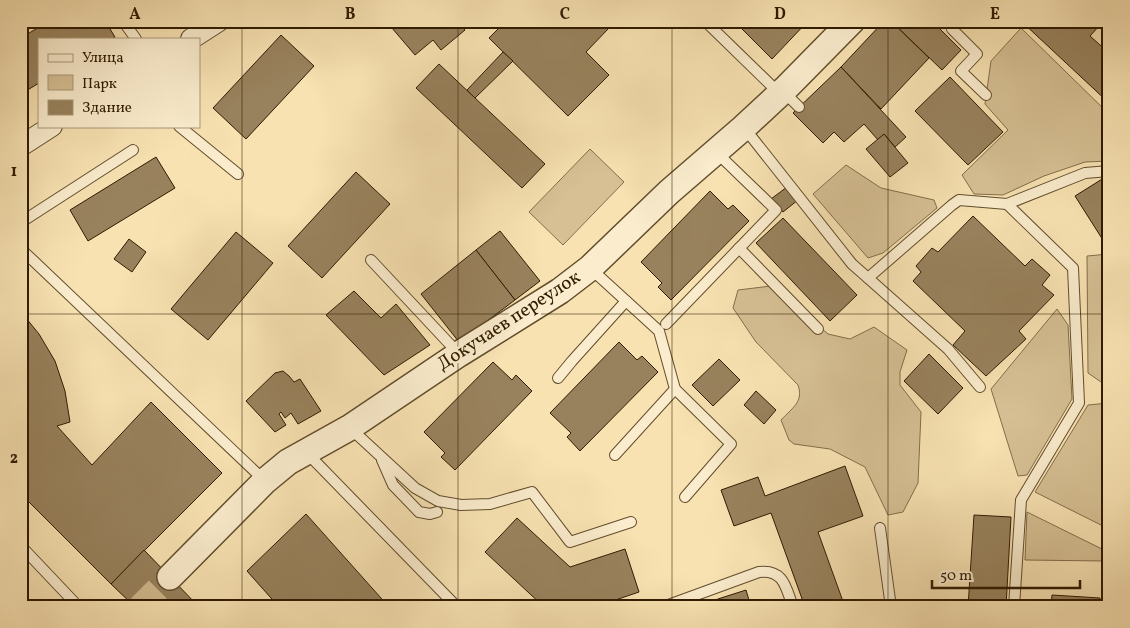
<svg xmlns="http://www.w3.org/2000/svg" width="1130" height="628" font-family="Vollkorn,serif">
  <rect width="100%" height="100%" fill="#f8e2b2"/>
  <filter id="stains"><feTurbulence type="fractalNoise" baseFrequency=".004" numOctaves="4"/><feColorMatrix values="0 0 0 0 .2 0 0 0 0 .09 0 0 0 0 .02 0 0 0 .5 -.17"/></filter>
  <radialGradient id="worn" r=".72"><stop offset=".6" stop-color="#630" stop-opacity="0"/><stop offset="1" stop-color="#630" stop-opacity=".3"/></radialGradient>
  <g fill="#d6c094" stroke="#826e4a">
    <polygon points="1021,28 1109,114 1109,161 1085,162 1044,176 1003,195 974,194 962,175 1008,130 985,104 991,61"/>
    <polygon points="590,149 624,182 563,245 529,212"/>
    <polygon points="846,165 881,188 934,200 937,208 883,253 868,258 813,194"/>
    <polygon points="1109,254 1109,379 1101,382 1088,373 1087,256"/>
    <path d="M771 286 828 334 850 339 874 327 907 350 900 372V385L921 412 918 483 903 512 888 515 865 467 830 449 794 444 789 440 781 420C792 408 804 402 798 385L756 342 733 308 738 290Z"/>
    <polygon points="1057,309 1068,325 1072,399 1027,475 1018,476 991,389"/>
    <polygon points="1109,403 1109,529 1035,492 1088,405"/>
    <polygon points="1027,512 1106,551 1104,561 1025,560"/>
  </g>
  <g fill="#98825d" stroke="#2f1b00">
    <polygon points="49,21 105,21 115,37 112,39 39,39 39,83 21,94 21,38"/>
    <polygon points="386,21 458,21 465,30 441,50 433,40 415,55"/>
    <polygon points="506,21 602,21 609,28 586,52 609,75 568,116 489,38"/>
    <polygon points="740,21 808,21 772,59 737,24"/>
    <polygon points="884,21 891,21 929,58 881,109 841,67"/>
    <polygon points="891,21 936,21 934,23 961,50 942,70"/>
    <polygon points="1021,21 1074,21 1077,24 1079,21 1096,21 1100,25 1090,36 1109,53 1109,103"/>
    <polygon points="281,35 314,66 246,139 213,108"/>
    <polygon points="503,52 513,61 475,98 467,90"/>
    <polygon points="439,64 545,164 522,188 416,88"/>
    <polygon points="841,67 906,137 895,147 884,134 878,140 864,124 844,142 834,132 823,143 793,113"/>
    <polygon points="950,77 1003,132 968,165 915,111"/>
    <polygon points="884,134 908,163 890,177 866,149"/>
    <polygon points="156,157 175,188 88,241 70,210"/>
    <polygon points="356,172 390,204 322,278 288,246"/>
    <polygon points="1107,176 1109,178 1108,248 1075,196"/>
    <polygon points="787,187 798,200 783,212 771,199"/>
    <polygon points="710,191 728,209 733,205 749,221 671,300 658,287 662,283 641,262"/>
    <polygon points="973,216 1025,266 1032,259 1050,275 1042,285 1054,295 1019,331 1026,339 986,376 953,345 965,331 913,281 921,272 916,266 932,248 938,252"/>
    <polygon points="783,218 857,295 830,321 756,243"/>
    <polygon points="500,231 540,281 515,300 476,250"/>
    <polygon points="236,232 273,263 208,340 171,309"/>
    <polygon points="129,239 146,252 132,272 114,259"/>
    <polygon points="476,250 515,300 459,342 421,294"/>
    <polygon points="354,291 381,318 396,304 430,345 384,375 326,315"/>
    <polygon points="21,312 39,334 55,361 65,391 70,422 57,426 92,465 151,402 222,473 111,584 24,497 21,456"/>
    <polygon points="619,342 637,360 642,356 658,372 580,451 567,437 571,433 550,413"/>
    <polygon points="929,354 963,388 938,414 904,381"/>
    <polygon points="719,359 740,380 713,406 692,385"/>
    <polygon points="493,362 512,380 516,375 532,391 455,470 441,457 445,453 424,432"/>
    <polygon points="283,371 289,376 294,382 300,379 321,411 298,424 291,413 285,418 281,412 279,414 286,425 275,432 246,401 275,373"/>
    <polygon points="756,391 776,410 764,424 744,405"/>
    <polygon points="845,466 863,516 818,532 845,607 805,607 771,513 734,526 721,490 758,477 765,496"/>
    <polygon points="306,514 389,607 279,607 247,571"/>
    <polygon points="974,515 1011,517 1006,607 968,607"/>
    <polygon points="517,518 570,567 625,549 639,592 595,607 544,607 485,552"/>
    <polygon points="144,550 199,607 135,607 111,584"/>
    <polygon points="746,590 751,607 693,607"/>
    <polygon points="1052,595 1100,598 1100,607 1051,607"/>
  </g>
  <g fill="none" stroke-linecap="round" stroke-linejoin="round">
    <polyline stroke="#d0ba8e" stroke-width="25" stroke-dasharray="25 12" stroke-linecap="butt" points="140,607 170,577"/>
    <g stroke="#614d2c" stroke-width="12">
      <g id="service">
        <polyline points="123,21 136,39"/>
        <polyline points="705,21 779,93"/>
        <polyline points="959,21 952,29 977,54 961,71 986,95"/>
        <polyline points="783,91 799,107"/>
        <polyline points="179,126 238,174"/>
        <polyline points="743,128 750,135 852,264 868,278 952,205 959,200 1007,204 1085,173 1109,171"/>
        <polyline points="1007,204 1073,268 1079,403 1021,500 1014,607"/>
        <polyline points="21,215 26,219 133,150"/>
        <polyline points="739,248 818,329"/>
        <polyline points="21,249 265,481"/>
        <polyline points="371,260 459,354"/>
        <polyline points="590,268 659,331 675,389 615,455"/>
        <polyline points="868,278 948,349 980,387"/>
        <polyline points="666,324 776,210 716,152"/>
        <polyline points="558,378 572,361 626,301"/>
        <polyline points="675,389 731,444 685,497"/>
        <polyline points="350,428 415,488 438,501 461,505 490,504 532,492 570,542 631,522"/>
        <polyline points="306,452 457,607"/>
        <polyline points="382,460 393,485 419,512 430,514 437,512"/>
        <polyline points="880,528 891,607"/>
        <polyline points="21,546 74,602"/>
        <path d="M663 607 759 572C784 569 786 588 793 607"/>
      </g>
    </g>
    <g stroke="#614d2c" stroke-width="22">
      <g id="minor">
        <polyline points="191,39 219,21"/>
        <polyline points="21,146 52,126"/>
      </g>
    </g>
    <g stroke="#614d2c" stroke-width="28">
      <polyline id="tertiary" points="170,577 265,481 288,462 349,428 459,354 560,291 590,268 669,192 743,128 785,89 852,21"/>
    </g>
    <use href="#service" stroke="#faeccd" stroke-width="10"/>
    <use href="#minor" stroke="#faeccd" stroke-width="20"/>
    <use href="#tertiary" stroke="#faeccd" stroke-width="25"/>
  </g>
  <path fill="none" stroke="#2f1b00" stroke-width="1" stroke-opacity="0.55" d="M242 21V607M458 21V607M672 21V607M888 21V607M21 314H1109"/>
  <g text-anchor="middle" dominant-baseline="central" stroke-width="5" stroke-linejoin="round" paint-order="stroke">
    <g font-size="19" fill="#2f1b00" stroke="#faeccd">
      <text transform="translate(509 321) rotate(-33)">Докучаев переулок</text>
    </g>
  </g>
  <rect width="1130" height="628" fill="none" stroke="#f8e2b2" stroke-width="55"/>
  <rect x="38" y="38" width="162" height="90" fill="#faeccd" stroke="#a9987b"/>
  <rect x="48" y="54" width="25" height="8" fill="#faeccd" stroke="#a9987b"/>
  <text x="82" y="62" font-size="15" fill="#2f1b00">Улица</text>
  <rect x="48" y="75" width="25" height="15" fill="#d6c094" stroke="#a9987b"/>
  <text x="82" y="88" font-size="15" fill="#2f1b00">Парк</text>
  <rect x="48" y="100" width="25" height="15" fill="#98825d" stroke="#a9987b"/>
  <text x="82" y="112" font-size="15" fill="#2f1b00">Здание</text>
  <path d="M932 580v8h148v-8" fill="none" stroke="#2f1b00" stroke-width="2.5"/>
  <text x="940" y="580" font-size="15" fill="#2f1b00" stroke="#faeccd" stroke-width="4" paint-order="stroke">50 m</text>
  <rect x="28" y="28" width="1074" height="572" fill="none" stroke="#2f1b00" stroke-width="2"/>
  <g font-size="16" text-anchor="middle" font-weight="bold" fill="#2f1b00">
    <text x="135" y="19">A</text>
    <text x="350" y="19">B</text>
    <text x="565" y="19">C</text>
    <text x="780" y="19">D</text>
    <text x="995" y="19">E</text>
    <text x="14" y="176">1</text>
    <text x="14" y="463">2</text>
  </g>
  <rect width="100%" height="100%" filter="url(#stains)"/>
  <rect width="100%" height="100%" fill="url(#worn)"/>
</svg>
